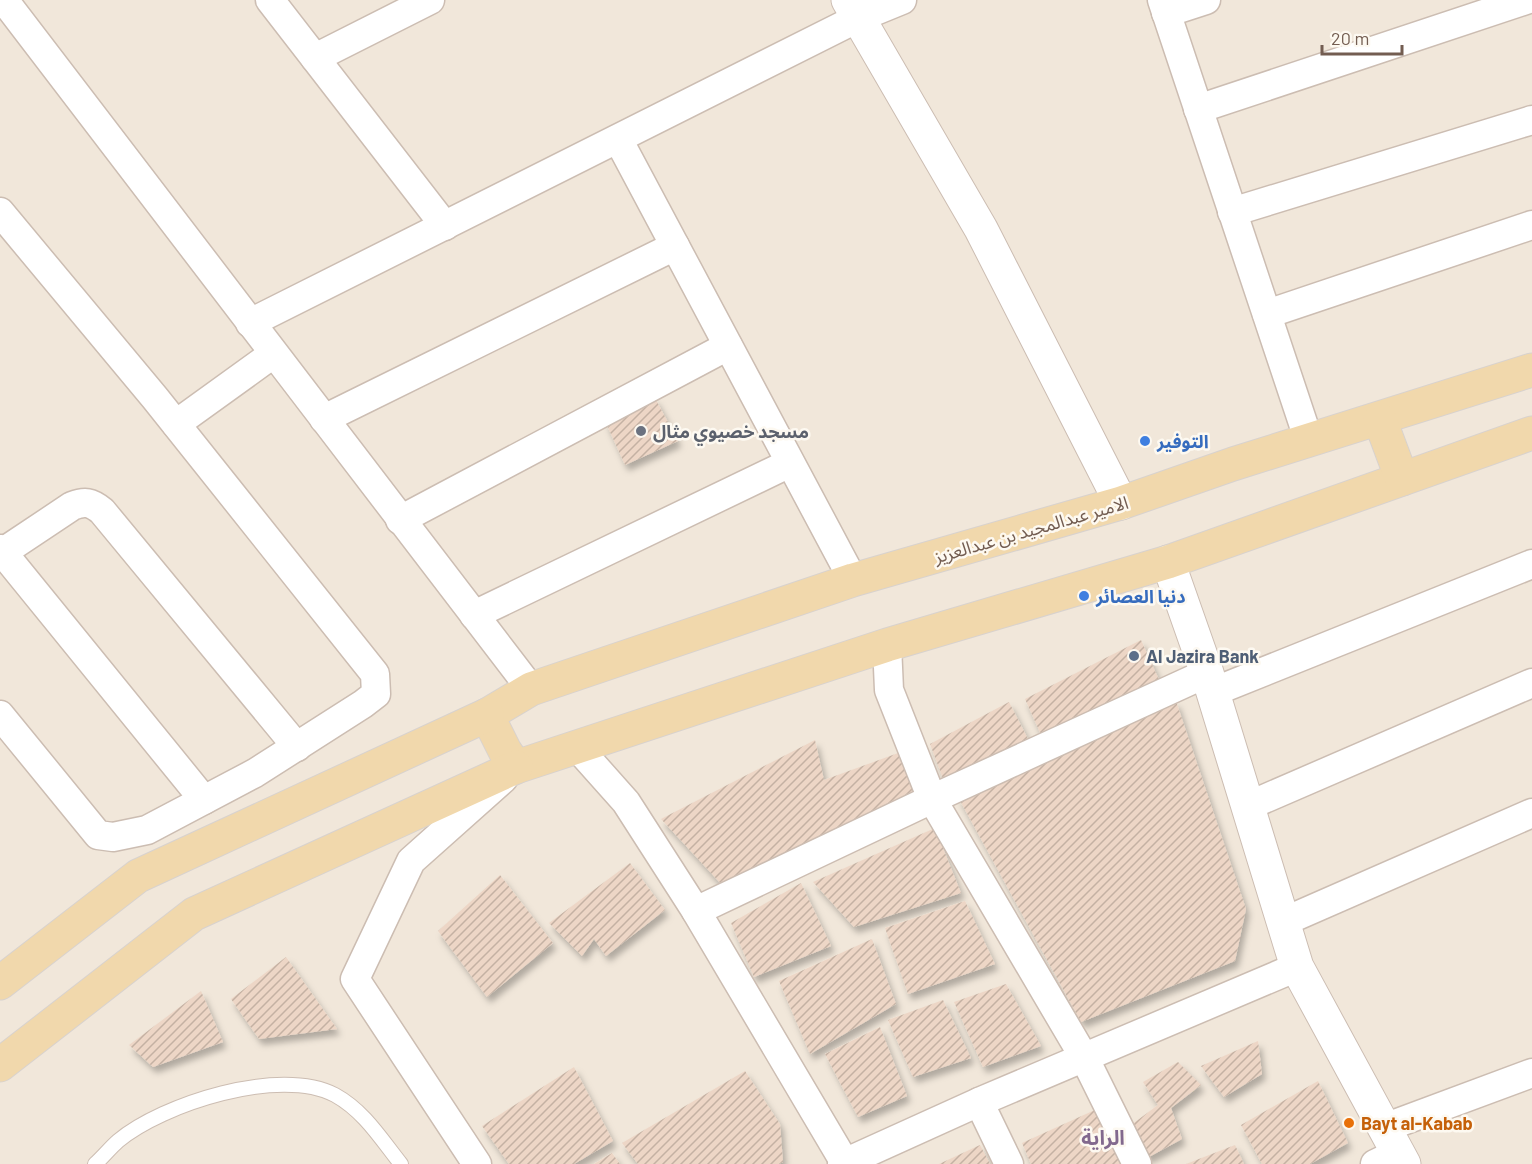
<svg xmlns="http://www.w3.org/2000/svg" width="1532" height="1164" font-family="Barlow,'Noto Sans Arabic',sans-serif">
  <defs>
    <pattern id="building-hatch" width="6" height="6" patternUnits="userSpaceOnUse" patternTransform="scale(1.5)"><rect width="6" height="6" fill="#edd6c6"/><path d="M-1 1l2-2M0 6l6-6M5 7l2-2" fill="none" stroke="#c4b1a3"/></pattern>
    <filter id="shadow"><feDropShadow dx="3.5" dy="6" stdDeviation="3" flood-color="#0004"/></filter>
  </defs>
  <rect width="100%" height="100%" fill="#faf5eb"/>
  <rect fill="#f1e7da" x="0" y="0" width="1532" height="1164"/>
  <g fill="url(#building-hatch)" filter="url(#shadow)">
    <polygon points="655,398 678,441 625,465 605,421"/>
    <polygon points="1141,640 1160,682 1042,737 1025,699"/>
    <polygon points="1176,701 1246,909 1235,961 1081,1022 958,797"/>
    <polygon points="1009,702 1028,739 945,784 930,744"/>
    <polygon points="815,740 824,780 901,752 914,791 723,886 661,819"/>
    <polygon points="935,828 961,893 854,927 813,882"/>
    <polygon points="630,863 665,910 606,956 594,939 582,956 549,923"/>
    <polygon points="500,875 553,943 487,997 438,931"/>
    <polygon points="801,883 831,946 754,977 731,923"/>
    <polygon points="965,901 995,964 908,994 885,928"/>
    <polygon points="872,939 896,1004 810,1054 779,981"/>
    <polygon points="286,957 337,1029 259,1039 231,999"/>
    <polygon points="1006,984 1041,1046 983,1067 954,1002"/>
    <polygon points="201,991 223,1042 153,1067 129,1045"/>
    <polygon points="943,1000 971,1058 913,1077 888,1020"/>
    <polygon points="880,1027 907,1096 858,1117 825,1054"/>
    <polygon points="1258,1041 1262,1074 1224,1097 1201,1066"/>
    <polygon points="1178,1062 1201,1085 1171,1108 1182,1139 1147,1158 1127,1128 1158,1105 1143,1082"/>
    <polygon points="574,1067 613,1141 574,1164 509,1164 482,1126"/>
    <polygon points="745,1071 780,1124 783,1162 779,1164 638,1164 622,1143"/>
    <polygon points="1318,1081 1348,1143 1310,1164 1262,1164 1241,1125"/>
    <polygon points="1097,1109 1123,1164 1031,1164 1022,1143"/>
    <polygon points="980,1145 990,1164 939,1164"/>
    <polygon points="1235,1145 1244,1164 1186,1164"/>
    <polygon points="612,1153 620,1164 594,1164"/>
  </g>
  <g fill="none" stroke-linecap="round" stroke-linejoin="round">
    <g stroke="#ccbdb2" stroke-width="16">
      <path id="service" d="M95 1164C103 1157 110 1148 118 1141 162 1104 280 1066 335 1095 364 1111 381 1139 401 1164"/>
    </g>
    <g stroke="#ccbdb2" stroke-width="31">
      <g id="minor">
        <polyline points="4,0 531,689"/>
        <polyline points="270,0 445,226"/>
        <polyline points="1162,0 1309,441"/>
        <polyline points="1166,13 1206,0"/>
        <polyline points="315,58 430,0"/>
        <polyline points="1198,109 1526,0"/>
        <polyline points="618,139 853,580"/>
        <polyline points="0,212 155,398 375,674 376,694 363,704 255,773 147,830 113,837 98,835 0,715"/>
        <polyline points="1232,212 1532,120"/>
        <polyline points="1267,314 1532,225"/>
        <polyline points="250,323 858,18 902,0"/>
        <polyline points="324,419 675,246"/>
        <polyline points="176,424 273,354"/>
        <polyline points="400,520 728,346"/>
        <polyline points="0,549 204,800"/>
        <path d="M3 552 72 506C85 501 91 502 102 511L297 747"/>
        <polyline points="474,615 790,463"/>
        <polyline points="887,645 889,690 932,799 1085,1059 1137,1164"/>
        <polyline points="1213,692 1532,564"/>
        <polyline points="577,747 626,802 696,911 845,1163"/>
        <polyline points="1248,806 1532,683"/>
        <polyline points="696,911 932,799 1207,673"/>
        <polyline points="1283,922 1532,813"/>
        <polyline points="979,1102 1009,1164"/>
        <polyline points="1384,1128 1532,1073"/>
        <polyline points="477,1164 355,979 411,861 503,779"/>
        <polyline points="842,1164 979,1102 1297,967"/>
        <polyline points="1375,1164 1398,1153"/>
      </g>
    </g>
    <g stroke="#ccbdb2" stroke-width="35">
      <g id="tertiary">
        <polyline points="848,0 981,229 1121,503"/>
        <polyline points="1168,562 1207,673 1297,967 1404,1164"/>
      </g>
    </g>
    <g stroke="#d8d2ce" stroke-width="35">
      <g id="primary">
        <polyline points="1532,370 1233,464 1121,503 853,580 531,689 487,715 505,751 516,767 887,645 1168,562 1532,433"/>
        <polyline points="1380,420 1402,479"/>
        <polyline points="0,983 138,876 487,715"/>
        <polyline points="0,1065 194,914 516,767"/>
      </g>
    </g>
    <use href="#service" stroke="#fff" stroke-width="14"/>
    <use href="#minor" stroke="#fff" stroke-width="28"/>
    <use href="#tertiary" stroke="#fff" stroke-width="33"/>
    <use href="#primary" stroke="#f1d8ac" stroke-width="33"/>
  </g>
  <circle fill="#6b7280" stroke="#fdf9f1" stroke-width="2" cx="641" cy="431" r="6"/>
  <g fill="#3f7fe0" stroke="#fdf9f1" stroke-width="2">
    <circle cx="1145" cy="441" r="6"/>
    <circle cx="1084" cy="596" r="6"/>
  </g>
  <circle fill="#5c6f8a" stroke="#fdf9f1" stroke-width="2" cx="1134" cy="656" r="6"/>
  <circle fill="#e8710a" stroke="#fdf9f1" stroke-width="2" cx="1349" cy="1123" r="6"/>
  <g text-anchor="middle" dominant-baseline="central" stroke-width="5" stroke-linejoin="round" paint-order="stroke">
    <g font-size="18" font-weight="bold" fill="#5b616d" stroke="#fdf9f1" text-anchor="start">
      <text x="653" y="431">مسجد خصيوي مثال</text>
    </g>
    <g font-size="18" font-weight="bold" fill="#366cbe" stroke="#fdf9f1" text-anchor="start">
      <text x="1157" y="441">التوفير</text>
      <text x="1096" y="596">دنيا العصائر</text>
    </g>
    <g font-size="18" fill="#735d51" stroke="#fdf9f1">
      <text transform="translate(1031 529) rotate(-16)">الامير عبدالمجيد بن عبدالعزيز</text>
    </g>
    <g font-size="18" font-weight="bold" fill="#4e5e75" stroke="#fdf9f1" text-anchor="start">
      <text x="1146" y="656">Al Jazira Bank</text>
    </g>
    <g font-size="18" font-weight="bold" fill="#c56008" stroke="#fdf9f1" text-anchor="start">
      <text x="1361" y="1123">Bayt al-Kabab</text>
    </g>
    <g font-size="20" font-weight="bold" fill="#82698e" stroke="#fdf9f1">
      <text x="1103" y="1137">الراية</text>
    </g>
  </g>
  <path d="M1322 45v9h80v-9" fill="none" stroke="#735d51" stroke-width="3"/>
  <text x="1331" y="45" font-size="18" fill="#735d51" stroke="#fdf9f1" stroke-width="4.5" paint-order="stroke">20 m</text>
</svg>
